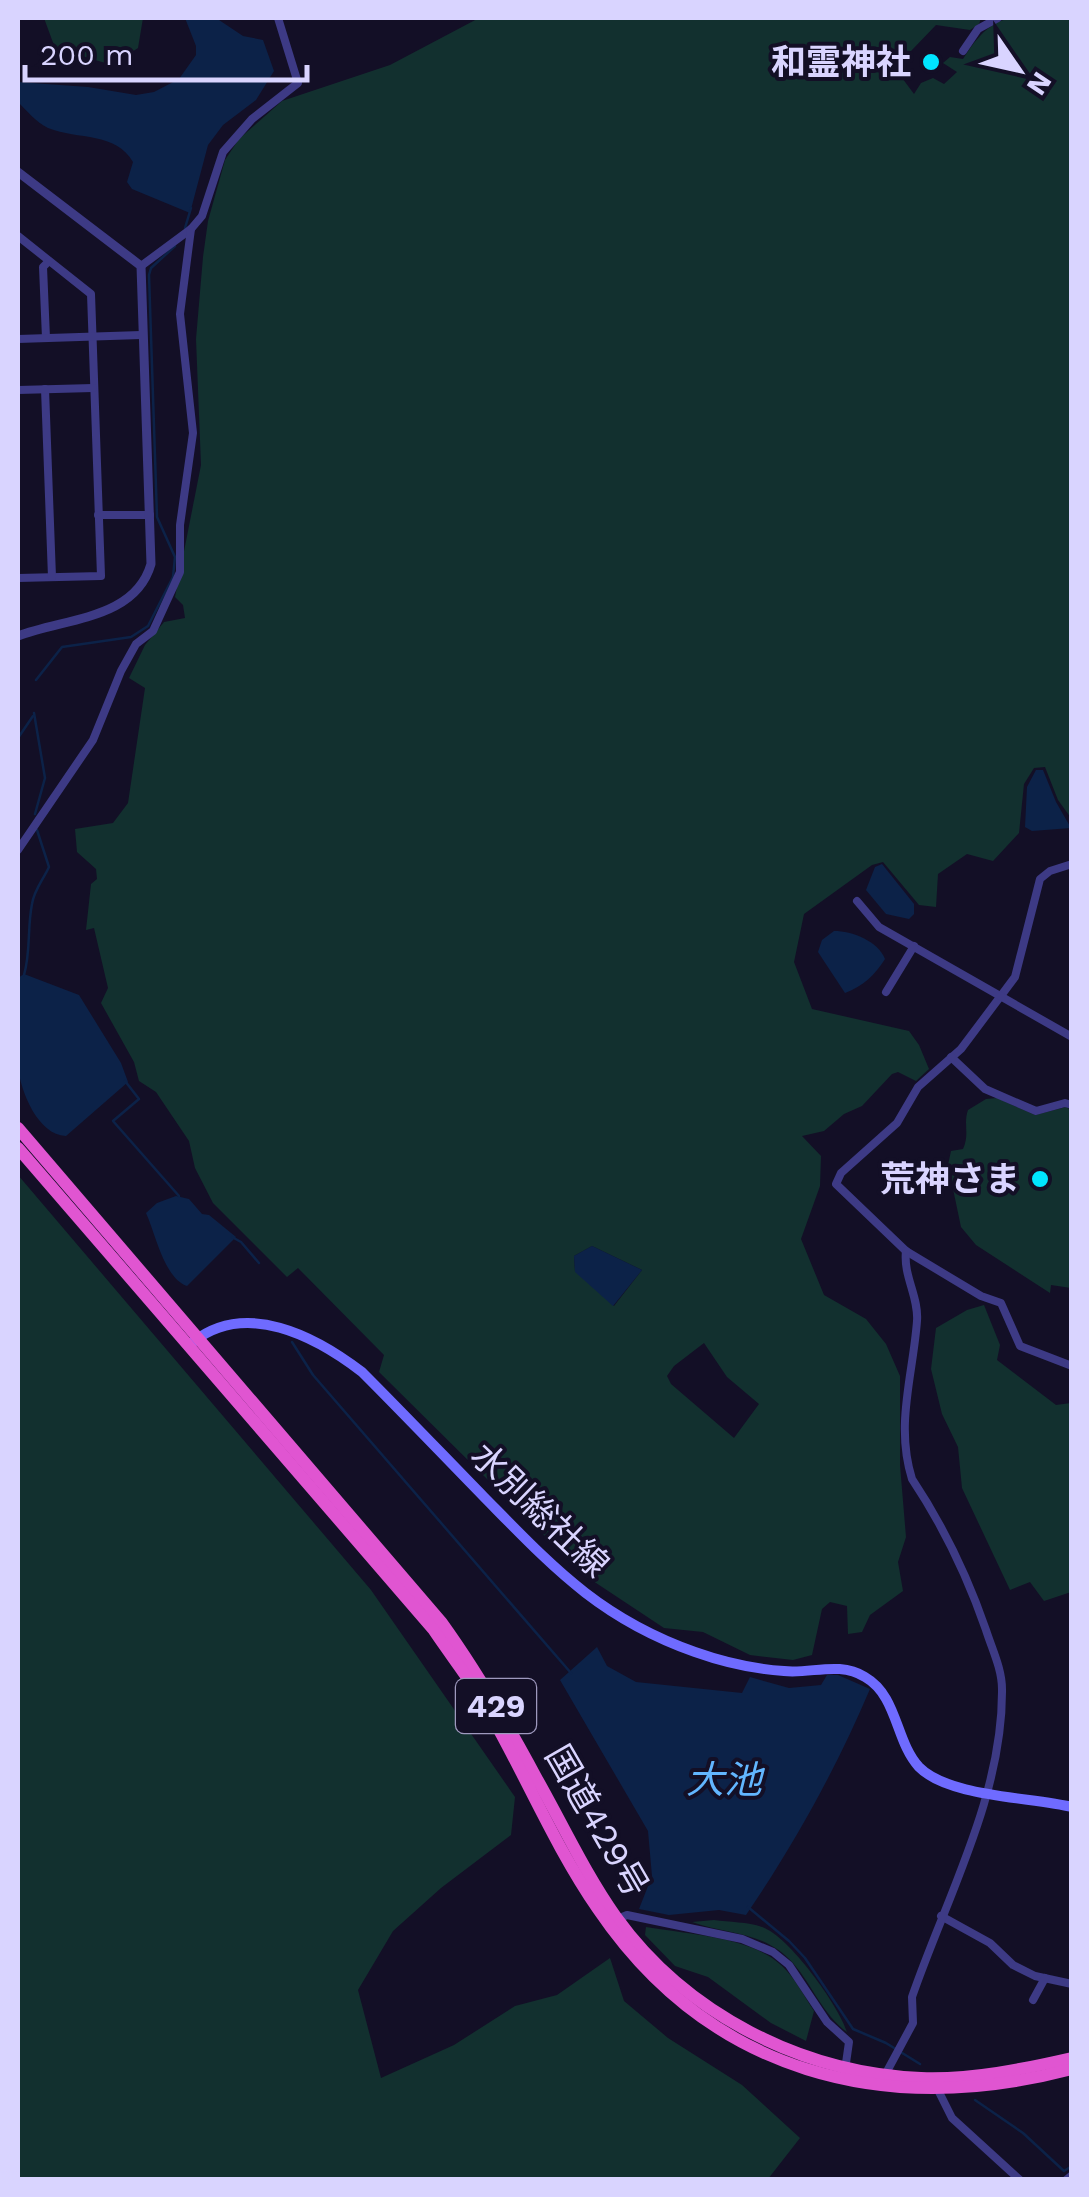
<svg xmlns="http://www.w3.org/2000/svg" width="1089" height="2197" font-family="'Work Sans','Noto Sans JP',sans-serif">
  <rect width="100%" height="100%" fill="#130f26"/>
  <g fill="#12302f" fill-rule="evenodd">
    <polygon points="44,18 143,18 138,48 112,65 55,48"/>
    <path d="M479 18H981L979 24 970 30 936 25 911 51 898 50 890 56 891 63 914 94 921 83 933 78 944 84 957 72 943 63 950 57 963 59C996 6 1015 18 1071 18V818L1058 800 1045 767 1034 768 1024 784 1019 833 993 861 967 854 938 874 936 907 919 905 883 862 872 865 804 914 794 962 812 1009 909 1031 919 1045 929 1069 916 1081 898 1072 892 1074 862 1106 844 1114 824 1131 802 1136 821 1156 820 1186 801 1239 824 1295 866 1319 886 1344 900 1376V1465L906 1537 898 1562 903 1591 870 1615 862 1632 848 1634 847 1606 830 1602 822 1609 812 1655 793 1660 750 1655 703 1632 664 1628 584 1575 379 1372 384 1355 298 1268 287 1277 213 1203 195 1168 189 1141 156 1092 139 1081 134 1062 101 1003 108 988 94 928 86 930 91 884 97 879 96 869 77 852 75 829 113 823 128 803 145 688 129 678 145 645 164 622 185 618 183 605 175 597 201 465 196 339 203 257 208 221 225 160 239 139 282 101 390 65ZM592 1246 642 1270 614 1306 575 1271 574 1256ZM704 1343 727 1377 759 1404 734 1438 671 1384 667 1376 674 1366Z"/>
    <path d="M997 1098 1035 1115 1066 1107 1071 1110V1288L1051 1285 1050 1293 976 1245 961 1227 948 1165 951 1151 963 1149C970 1134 963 1124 968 1110L986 1099Z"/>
    <polygon points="18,1175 371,1590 515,1797 511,1835 441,1888 393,1931 358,1990 381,2078 454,2045 515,2006 557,1995 610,1958 624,2001 668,2038 742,2085 800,2138 768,2179 18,2179"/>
    <polygon points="984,1305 1000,1345 997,1360 1056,1405 1071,1403 1071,1592 1044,1601 1030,1582 1010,1590 962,1488 958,1447 942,1414 931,1369 936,1328 967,1310"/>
    <path d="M714 1920C729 1922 748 1922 762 1927 789 1936 839 2006 847 2032 823 2015 813 1986 793 1963 765 1931 728 1935 692 1922Z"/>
    <path d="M646 1927C686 1934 753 1937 782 1966 795 1978 804 1996 814 2011L806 2041 771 2023 708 1977 675 1966 645 1935Z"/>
  </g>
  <g fill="#0c2248">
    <path d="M185 18H216L243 36 263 40 274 71 256 100 223 125 208 145 190 213 132 189 127 182 133 162C116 132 79 140 48 128 36 122 27 111 18 102V82L88 87 136 95 154 92 179 79 196 55V46Z"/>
    <polygon points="1036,770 1043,770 1056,802 1071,828 1032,831 1025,827 1027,787"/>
    <polygon points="882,864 914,904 914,914 909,919 886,914 866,890 875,867"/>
    <path d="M834 931C852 931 878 941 885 959 875 975 863 986 845 993L818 952 822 940Z"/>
    <path d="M24 974 79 995 121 1063 128 1082 66 1136C38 1135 21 1092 18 1068 13 1040 17 1007 18 978Z"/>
    <path d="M176 1196 189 1199 202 1214 209 1215 236 1237 187 1286C164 1278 156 1235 146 1213L157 1203Z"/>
    <polygon points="592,1246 642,1270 613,1306 575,1272 574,1256"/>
    <path d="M597 1647 607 1666 636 1682 742 1693 750 1677 789 1688 821 1685 827 1675H838L870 1689C837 1767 794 1845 746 1915L719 1910 669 1915 639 1909 652 1876 648 1831 560 1680Z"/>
  </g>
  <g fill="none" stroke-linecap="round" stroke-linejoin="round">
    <g stroke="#0c2248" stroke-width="2.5">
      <polyline points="185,228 191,208"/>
      <polyline points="36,680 62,647 131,637 148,626 173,577 175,557 157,517 149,275 151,268 175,246"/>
      <polyline points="34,713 45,778 35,814"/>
      <polyline points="18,738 33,716"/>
      <path d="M24 975C31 951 27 929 32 904 34 890 43 880 49 867L37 830"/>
      <polyline points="125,1081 139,1099 113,1121 179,1196"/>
      <polyline points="232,1237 241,1242 259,1263"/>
      <polyline points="292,1342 313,1375 571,1673"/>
      <polyline points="748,1907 789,1941 805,1958 853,2029 886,2043 920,2064"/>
      <polyline points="975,2100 1023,2133 1064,2171 1072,2166"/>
    </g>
    <g stroke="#3d3a85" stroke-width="8">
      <polyline points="963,51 978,29 998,18"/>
      <polyline points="18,236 91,294 101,576 18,578"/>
      <polyline points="141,266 191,229 202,216 223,152 252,119 298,83 278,18"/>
      <polyline points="46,338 43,267 49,261"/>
      <polyline points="18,339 141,335"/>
      <polyline points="45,389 52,577"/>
      <polyline points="18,390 93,388"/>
      <polyline points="98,515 150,515"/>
      <polyline points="18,850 93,740 121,671 136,644 153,631 180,572 180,525 193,433 180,314 191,229"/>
      <polyline points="1072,864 1050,871 1040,879 1015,977 961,1049 918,1087 897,1123 841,1173 836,1184 906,1251 981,1296 1001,1303 1020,1346 1072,1366"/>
      <polyline points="857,901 879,927 1072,1037"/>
      <polyline points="886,992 914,946"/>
      <polyline points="951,1057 985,1089 1036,1111 1065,1103 1072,1105"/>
      <polyline points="941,1916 990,1943 1013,1965 1035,1976 1072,1984"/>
      <polyline points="615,1920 627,1915 742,1939 773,1952 789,1965 827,2022 849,2042 845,2070"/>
      <polyline points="1033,2000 1045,1978"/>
      <path d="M885 2075 913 2023 912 1997C946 1898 1003 1796 1002 1689 1002 1669 992 1649 986 1630 967 1575 944 1527 912 1479 895 1425 913 1375 917 1321 919 1297 903 1276 906 1251"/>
      <polyline points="937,2088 952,2118 1020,2180"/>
      <polyline points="1066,2180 1072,2175"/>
    </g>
    <path stroke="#3d3a85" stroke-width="9" d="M18 172 141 266 151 564C135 620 64 618 18 636"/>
    <path stroke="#6f6bff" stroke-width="10" d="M193 1342C246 1300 315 1336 362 1372 403 1413 443 1455 484 1497 553 1567 599 1618 695 1652 723 1662 754 1669 784 1671 812 1674 839 1661 865 1677 898 1696 895 1741 919 1767 948 1797 1031 1797 1072 1807"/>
    <g stroke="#e055d1" stroke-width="12">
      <path d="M18 1128 442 1623C478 1673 508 1725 537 1779 563 1825 585 1873 616 1917 686 2014 802 2073 921 2078 971 2080 1024 2069 1072 2058"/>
      <path d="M18 1148 433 1629C451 1656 472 1682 488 1710 526 1776 555 1847 598 1909 710 2074 885 2118 1072 2069"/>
    </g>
  </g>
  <g fill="#00e5ff" stroke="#130f26" stroke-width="4">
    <circle cx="931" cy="62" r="10"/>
    <circle cx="1040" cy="1179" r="10"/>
  </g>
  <g text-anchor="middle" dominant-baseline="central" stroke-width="8" stroke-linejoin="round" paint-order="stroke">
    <rect fill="#130f26" stroke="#9e99be" stroke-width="2.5" x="456" y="1679" width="80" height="54" rx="8"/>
    <g font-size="32" font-weight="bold" fill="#d9d4ff">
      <text x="496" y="1706">429</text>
    </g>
    <g font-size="35" font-weight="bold" fill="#d9d4ff" stroke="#130f26" text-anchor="end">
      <text x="911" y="62">和霊神社</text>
      <text x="1020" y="1179">荒神さま</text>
    </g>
    <g font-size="35" fill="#d9d4ff" stroke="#130f26">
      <text transform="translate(540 1510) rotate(44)">水別総社線</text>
      <text transform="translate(597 1821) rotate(60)">国道429号</text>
    </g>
    <g font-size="38" font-style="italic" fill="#62b6ff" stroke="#130f26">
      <text x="724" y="1780">大池</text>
    </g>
  </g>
  <rect width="1089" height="2197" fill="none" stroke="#d9d4ff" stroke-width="40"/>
  <g transform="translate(1019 70) rotate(124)" stroke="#130f26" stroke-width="8" paint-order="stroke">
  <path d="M0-8L18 38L0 25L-18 38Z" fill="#d9d4ff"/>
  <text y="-15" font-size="28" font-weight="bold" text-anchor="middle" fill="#d9d4ff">N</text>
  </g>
  <path d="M25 65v15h282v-15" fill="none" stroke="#d9d4ff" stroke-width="5"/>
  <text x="40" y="65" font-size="30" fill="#d9d4ff" stroke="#130f26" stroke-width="8" paint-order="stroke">200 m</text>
</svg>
